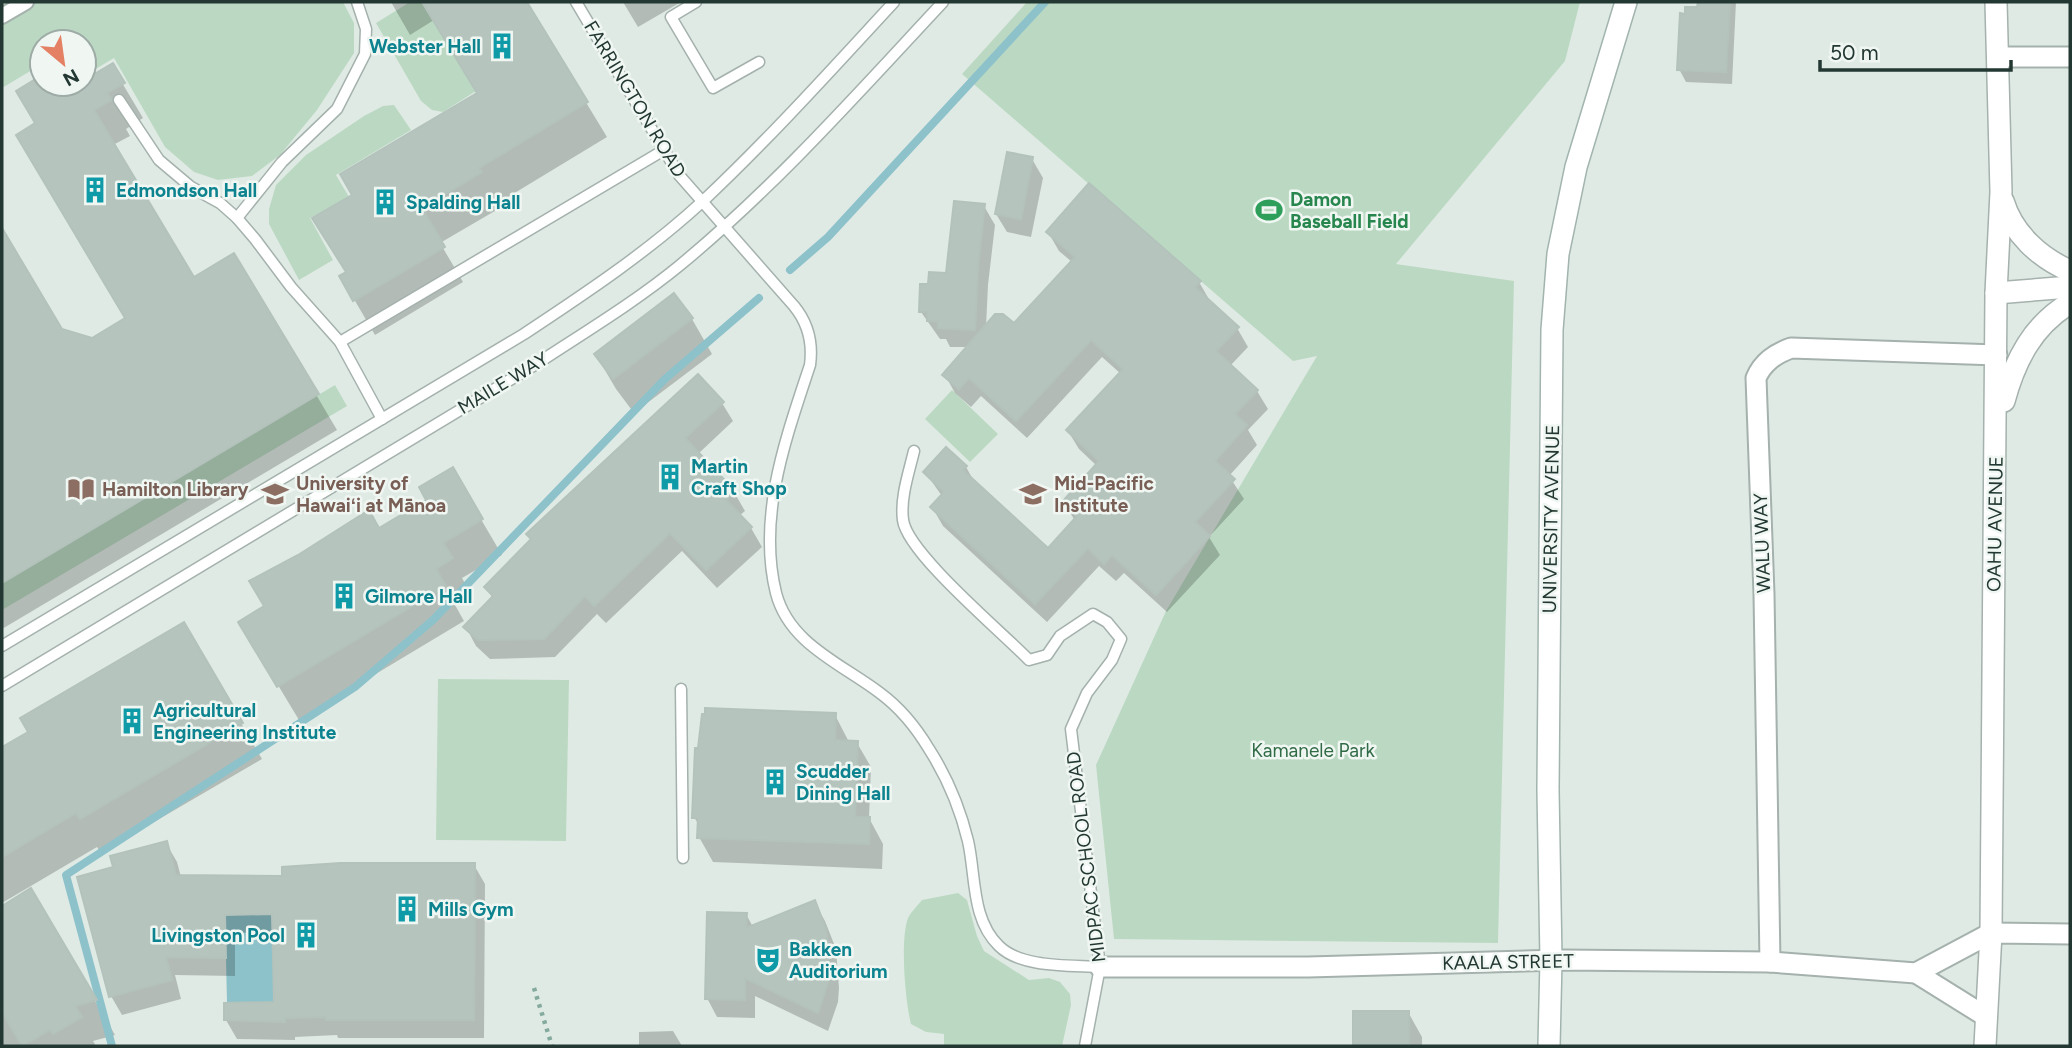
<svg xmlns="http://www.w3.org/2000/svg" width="2072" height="1048" font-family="Figtree,sans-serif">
  <rect width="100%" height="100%" fill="#e0eae5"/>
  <g fill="#bbd9c2">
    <polygon points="2,2 343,2 354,23 354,53 317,110 280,155 252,176 218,180 194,172 165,147 114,58 84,76 84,42 42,42 42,64 2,88"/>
    <polygon points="410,2 422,2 476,91 443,112 432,110 421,101 376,23"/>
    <polygon points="1027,2 1580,2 1565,61 1396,264 1514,281 1498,943 1114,939 1096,765 1166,611 1317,356 1293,361 962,74"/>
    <polygon points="394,105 411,130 336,175 349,197 310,218 333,260 299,280 269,224 269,209 276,185 306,155 364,116 383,106"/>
    <polygon points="335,385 347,406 2,610 2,583"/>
    <polygon points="952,390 998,434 970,462 925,419"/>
    <polygon points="438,679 569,680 566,841 436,840"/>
    <path d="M958 893 967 900 977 936 984 951 1029 980 1049 978 1060 982 1070 994 1071 1005 1062 1046H944V1034L926 1032 911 1024C905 1001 900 939 908 918 911 912 918 905 922 900Z"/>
  </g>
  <polygon fill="#8dc2ca" points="272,914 274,1002 227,1003 225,915"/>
  <g fill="#0003">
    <polygon points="391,2 525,2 607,137 498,203 500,208 440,243 463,282 375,335 341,277 347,273 354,196 479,94 434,20 410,35"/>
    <polygon points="623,2 681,2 638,27"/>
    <polygon points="1712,2 1736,2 1732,84 1686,82 1679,69 1699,9"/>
    <polygon points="112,66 143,118 126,129 130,136 113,145 193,280 234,256 337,430 2,629 2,231 61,331 92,340 127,319 37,124 42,77 42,84 84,84"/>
    <polygon points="1032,159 1043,178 1031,237 1007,232 996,214"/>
    <polygon points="984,206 995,225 988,285 986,327 999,313 1014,326 1072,262 1059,251 1048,232 1199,282 1210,301 1237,328 1248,347 1230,366 1257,391 1268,409 1248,430 1257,445 1229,476 1244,499 1209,537 1220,555 1167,612 1124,573 1116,581 1099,566 1047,622 943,526 932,507 942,496 925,472 966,467 975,483 1048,550 1075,521 1064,502 1097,466 1079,449 1068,431 1121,374 1102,357 1027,438 981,396 971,407 955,393 945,375 969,347 950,347 946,339 940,339 921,312 930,286 947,275"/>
    <polygon points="674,295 692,319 712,354 634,413 616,389 596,355"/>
    <polygon points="722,403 733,421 698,454 734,492 745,511 739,516 751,528 762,547 717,588 682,551 606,623 597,614 555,657 490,659 476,646 466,627 493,599 486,587"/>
    <polygon points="452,470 502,555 462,578 471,594 455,605 464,621 299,720 261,657 379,530 428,500"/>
    <polygon points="183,624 262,759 101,853 97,847 2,903 2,749 30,732"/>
    <polygon points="835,715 849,742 857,743 871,767 869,818 883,844 882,869 713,862 699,837 700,827 694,817 700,749 707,716"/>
    <polygon points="166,843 177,862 181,877 283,878 474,865 485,884 484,1038 338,1038 337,1035 295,1037 295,1040 237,1039 226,1020 275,1004 274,932 235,933 235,976 175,975 181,999 122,1015 111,996 115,868"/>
    <polygon points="31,891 115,1035 93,1041 96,1046 2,1046 2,908"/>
    <polygon points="814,902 825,921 836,949 839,988 838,1002 828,1031 755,996 755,1018 717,1017 707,998 746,914 753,927"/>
    <polygon points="1355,1012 1408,1012 1422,1037 1422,1046 1354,1046"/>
    <polygon points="673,1031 682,1046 639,1046 639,1032"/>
  </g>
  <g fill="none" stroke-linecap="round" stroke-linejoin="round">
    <g stroke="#8dc2ca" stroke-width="8">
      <polyline points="790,270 828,237 1045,2"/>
      <polyline points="112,1046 66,875 355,687 433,620 665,379 759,298"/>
    </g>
  </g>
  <g fill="#b6c4be" stroke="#b3c3bc" stroke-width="2">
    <polygon points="422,2 527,2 588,102 479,168 482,172 422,208 445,247 353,301 339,276 346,272 312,218 352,195 340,174 477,93"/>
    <polygon points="1698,2 1730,2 1726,72 1677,70 1680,13 1685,14 1685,7 1697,7"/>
    <polygon points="113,63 125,83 107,93 112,100 94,110 194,277 234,253 319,394 2,583 2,228 62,329 92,338 125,318 16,135 35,123 16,91 42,75 42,84 84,84 84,80"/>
    <polygon points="1007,152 1033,157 1021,219 995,214"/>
    <polygon points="1089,183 1201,281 1195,287 1239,327 1216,351 1258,390 1235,414 1247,425 1215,461 1235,479 1195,522 1210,536 1156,595 1112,555 1104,564 1088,548 1035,604 930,507 944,492 923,472 946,447 967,466 963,470 1048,548 1077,516 1062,502 1099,461 1066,430 1123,369 1091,340 1016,421 969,378 959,389 942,375 995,314 1003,314 1014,323 1075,257 1046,232"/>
    <polygon points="954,201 985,204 978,265 975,330 938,328 938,321 927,321 927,312 919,312 920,284 928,284 929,272 946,273"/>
    <polygon points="674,293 693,318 613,379 594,354"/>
    <polygon points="698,374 724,402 685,438 735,491 726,500 752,527 706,570 670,533 594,606 585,596 544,639 478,640 463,627 493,596 484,587 531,539 526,534"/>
    <polygon points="453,467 483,519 443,543 453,558 436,569 446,586 277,687 238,622 264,606 249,581 298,555 369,510 379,528 426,500 419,487"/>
    <polygon points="184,622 243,723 80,819 76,813 2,857 2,747 28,732 20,718"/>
    <polygon points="705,708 836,713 835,740 858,741 855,817 870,817 869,844 697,838 698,818 692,818 695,748 698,748 702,714 705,714"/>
    <polygon points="167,841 176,875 282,876 282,867 340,863 475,863 474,1020 326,1020 326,1017 285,1018 285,1022 224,1020 224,1003 274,1002 272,914 225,915 226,958 166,957 172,980 109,997 77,877 113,867 110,856"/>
    <polygon points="31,888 97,1000 75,1006 82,1017 53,1034 50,1030 22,1046 2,1012 2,906"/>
    <polygon points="815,900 826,929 829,952 828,982 818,1013 745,978 745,1000 705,999 707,912 747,913 746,928"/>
    <rect x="1353" y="1011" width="56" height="35"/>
  </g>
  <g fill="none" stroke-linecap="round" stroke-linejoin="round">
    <g stroke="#a4b1ac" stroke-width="13">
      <g id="service">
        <path d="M576 2 679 175 794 306C808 323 813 343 810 365 786 438 757 516 776 593 789 644 842 664 880 693 899 707 917 729 929 749 947 777 960 808 968 841 976 876 971 919 999 946 1021 968 1070 965 1100 967"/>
        <polyline points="696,2 671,17 713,88 759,62"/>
        <polyline points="119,100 159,160 191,187 220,203 237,218 255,239 291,287 340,342 382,419"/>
        <polyline points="237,218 282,162 337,109 365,54 366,29 357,2"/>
        <polyline points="340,342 664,150"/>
        <path d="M914 451C909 472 900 498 903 520 907 553 1003 633 1029 660L1047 655 1060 636 1093 614 1107 622 1121 639 1112 660 1087 693 1071 729 1100 967 1085 1046"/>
        <path d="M2 646 524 334C586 293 649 251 703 201 770 138 832 69 894 2"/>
        <path d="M2 686 538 363C585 332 635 302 679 266 775 187 858 93 943 2"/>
        <polyline points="681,689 683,858"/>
      </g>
    </g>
    <g stroke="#a4b1ac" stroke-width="18">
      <polyline id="pedestrian" points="2,16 26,2"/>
    </g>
    <g stroke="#a4b1ac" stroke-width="23">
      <g id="minor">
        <polyline points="1998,57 2070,57"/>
        <path d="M1770 962 1764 594 1756 378C1763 362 1775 354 1791 348L1997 355"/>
        <polyline points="1100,967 1308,967 1563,960 1770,962 1916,973 1991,933 2070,934"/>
        <polyline points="1916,973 1985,1016"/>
      </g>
    </g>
    <g stroke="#a4b1ac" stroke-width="24">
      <g id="tertiary">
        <path d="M2003 201C2013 234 2040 258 2070 271"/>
        <polyline points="1996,293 2070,287"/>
        <path d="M2004 401C2015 360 2033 325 2070 303"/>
        <polyline points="1985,1046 1991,933 1996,293 2001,192 1996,2"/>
      </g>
    </g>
    <g stroke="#a1b4ad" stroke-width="24">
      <polyline id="secondary" points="1549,1046 1551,960 1548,790 1552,330 1558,254 1576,167 1626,2"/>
    </g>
    <polyline stroke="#84aa9d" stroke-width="4.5" stroke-dasharray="3.5 5" stroke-linecap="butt" points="534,988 552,1046"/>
    <use href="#service" stroke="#fff" stroke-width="10"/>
    <use href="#pedestrian" stroke="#fff" stroke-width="14"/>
    <use href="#minor" stroke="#fff" stroke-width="19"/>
    <use href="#tertiary" stroke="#fff" stroke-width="21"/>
    <use href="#secondary" stroke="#fff" stroke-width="21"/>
  </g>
  <defs>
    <g id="building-bare" transform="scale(2.1)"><path d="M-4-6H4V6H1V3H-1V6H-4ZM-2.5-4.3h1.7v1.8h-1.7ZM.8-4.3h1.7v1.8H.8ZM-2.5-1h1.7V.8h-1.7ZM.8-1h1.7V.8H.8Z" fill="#0f9aa8" stroke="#f0f7f3" stroke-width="2.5" paint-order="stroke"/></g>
    <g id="stadium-bare" transform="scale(2.1)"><path d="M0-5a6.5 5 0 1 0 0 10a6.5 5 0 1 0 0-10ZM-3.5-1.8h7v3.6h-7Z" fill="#2e9e5b" stroke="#f0f7f3" stroke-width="2.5" paint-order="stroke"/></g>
    <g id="library-bare" transform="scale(2.1)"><path d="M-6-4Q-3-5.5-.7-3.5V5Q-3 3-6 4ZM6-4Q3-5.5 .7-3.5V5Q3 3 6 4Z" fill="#8d6e63" stroke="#f0f7f3" stroke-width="2.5" paint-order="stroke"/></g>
    <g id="university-bare" transform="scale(2.1)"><path d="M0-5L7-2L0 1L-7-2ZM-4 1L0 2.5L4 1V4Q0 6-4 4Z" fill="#8d6e63" stroke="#f0f7f3" stroke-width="2.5" paint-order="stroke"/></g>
    <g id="school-bare" transform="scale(2.1)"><path d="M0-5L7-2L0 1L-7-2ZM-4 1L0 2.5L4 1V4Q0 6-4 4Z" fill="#8d6e63" stroke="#f0f7f3" stroke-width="2.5" paint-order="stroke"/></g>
    <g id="theatre-bare" transform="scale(2.1)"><path d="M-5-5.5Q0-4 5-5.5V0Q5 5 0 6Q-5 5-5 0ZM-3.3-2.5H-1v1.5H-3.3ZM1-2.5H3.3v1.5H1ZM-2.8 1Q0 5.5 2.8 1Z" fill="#0f9aa8" stroke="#f0f7f3" stroke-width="2.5" paint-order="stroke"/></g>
  </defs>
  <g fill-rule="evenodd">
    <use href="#building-bare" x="502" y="46"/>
    <use href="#building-bare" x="95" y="190"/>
    <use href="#building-bare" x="385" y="202"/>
    <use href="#stadium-bare" x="1269" y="210"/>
    <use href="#building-bare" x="670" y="477"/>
    <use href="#library-bare" x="81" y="489"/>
    <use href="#university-bare" x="275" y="494"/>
    <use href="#school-bare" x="1033" y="494"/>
    <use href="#building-bare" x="344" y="596"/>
    <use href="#building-bare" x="132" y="721"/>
    <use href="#building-bare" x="775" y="782"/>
    <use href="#building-bare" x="407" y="909"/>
    <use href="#building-bare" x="306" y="935"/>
    <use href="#theatre-bare" x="768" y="960"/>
  </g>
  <g text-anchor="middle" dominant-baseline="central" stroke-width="5" stroke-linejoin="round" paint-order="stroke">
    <g font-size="19" font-weight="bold" fill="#0d838f" stroke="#f0f7f3" text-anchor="start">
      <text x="481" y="46" text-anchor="end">Webster Hall</text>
      <text x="116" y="190">Edmondson Hall</text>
      <text x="406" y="202">Spalding Hall</text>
      <text x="691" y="466">Martin<tspan x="691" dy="22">Craft Shop</tspan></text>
      <text x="365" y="596">Gilmore Hall</text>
      <text x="153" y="710">Agricultural<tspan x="153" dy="22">Engineering Institute</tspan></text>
      <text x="796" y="771">Scudder<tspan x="796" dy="22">Dining Hall</tspan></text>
      <text x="428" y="909">Mills Gym</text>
      <text x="285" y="935" text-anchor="end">Livingston Pool</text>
      <text x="789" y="949">Bakken<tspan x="789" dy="22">Auditorium</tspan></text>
    </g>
    <g font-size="19" fill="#233832" stroke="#f0f7f3">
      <text transform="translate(635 99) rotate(59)">FARRINGTON ROAD</text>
      <text transform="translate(503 383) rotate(-31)">MAILE WAY</text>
      <text transform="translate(1551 519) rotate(-89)">UNIVERSITY AVENUE</text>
      <text transform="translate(1995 524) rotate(-89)">OAHU AVENUE</text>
      <text transform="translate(1762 543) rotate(-92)">WALU WAY</text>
      <text transform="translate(1086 857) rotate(-97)">MIDPAC SCHOOL ROAD</text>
      <text transform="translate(1508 962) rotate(-1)">KAALA STREET</text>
    </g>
    <g font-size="19" font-weight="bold" fill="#27864d" stroke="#f0f7f3" text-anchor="start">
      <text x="1290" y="199">Damon<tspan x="1290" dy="22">Baseball Field</tspan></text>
    </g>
    <g font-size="19" font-weight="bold" fill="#785e54" stroke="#f0f7f3" text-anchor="start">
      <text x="296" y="483">University of<tspan x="296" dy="22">Hawaiʻi at Mānoa</tspan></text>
      <text x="1054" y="483">Mid-Pacific<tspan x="1054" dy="22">Institute</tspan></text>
      <text x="102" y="489">Hamilton Library</text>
    </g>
    <g font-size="19" fill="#316b46" stroke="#f0f7f3">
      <text x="1313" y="750">Kamanele Park</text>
    </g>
  </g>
  <rect width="2072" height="1048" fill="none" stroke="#233832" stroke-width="7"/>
  <g transform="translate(63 63) rotate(151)"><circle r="33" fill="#f0f7f3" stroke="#9eaba6" stroke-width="2"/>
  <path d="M0-5L12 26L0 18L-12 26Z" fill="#e48064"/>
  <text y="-10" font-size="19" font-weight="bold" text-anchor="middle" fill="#233832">N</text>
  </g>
  <path d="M1820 60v10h191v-10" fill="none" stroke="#233832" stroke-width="3.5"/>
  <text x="1830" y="60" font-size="21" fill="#233832" stroke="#f0f7f3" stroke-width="5" paint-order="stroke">50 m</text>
</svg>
